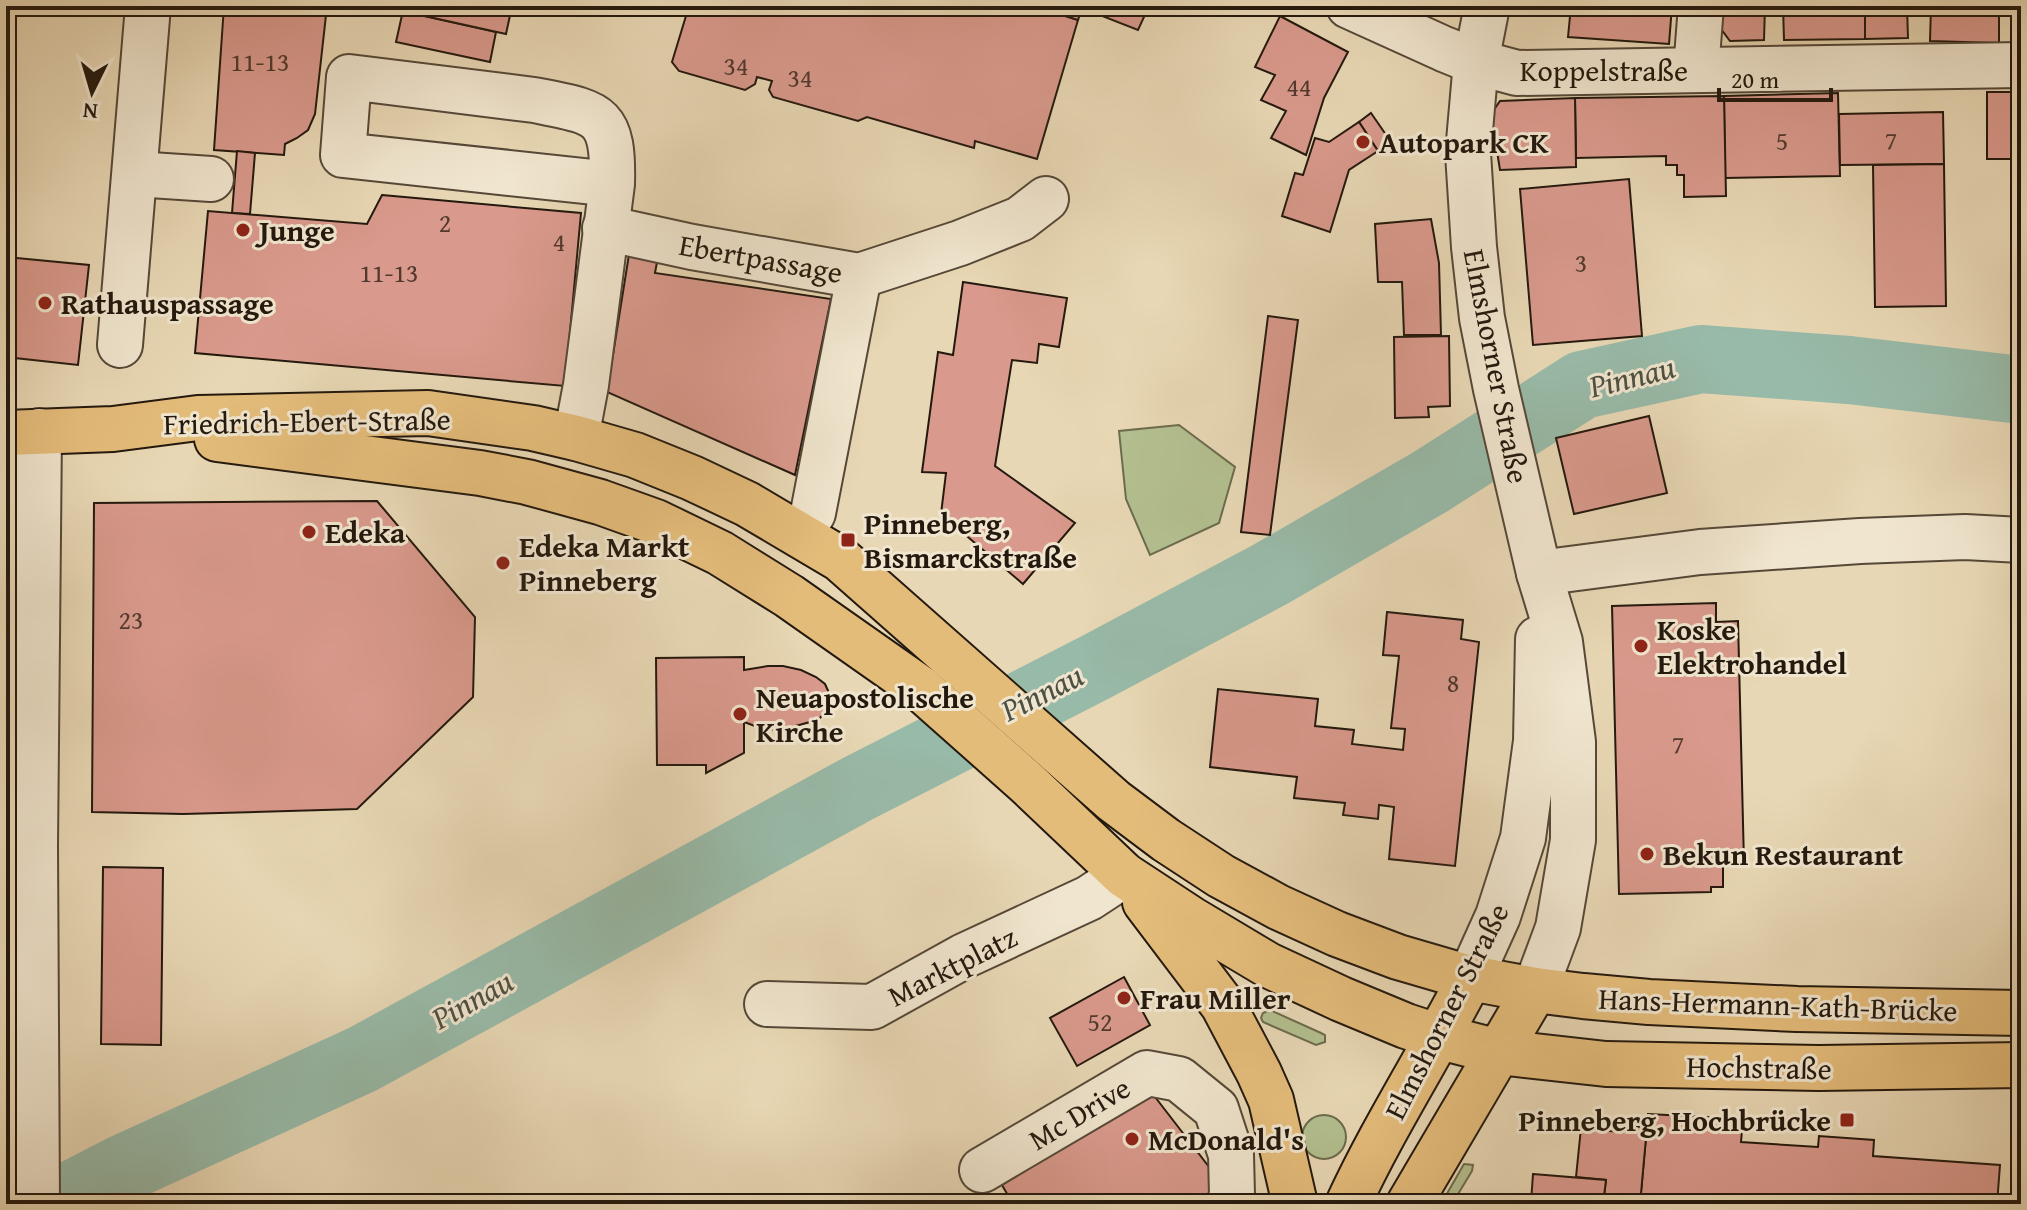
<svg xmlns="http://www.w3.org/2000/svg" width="2027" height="1210" font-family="'Gentium Book Plus',serif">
  <rect width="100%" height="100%" fill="#e8d7b4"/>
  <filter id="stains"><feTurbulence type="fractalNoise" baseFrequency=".0025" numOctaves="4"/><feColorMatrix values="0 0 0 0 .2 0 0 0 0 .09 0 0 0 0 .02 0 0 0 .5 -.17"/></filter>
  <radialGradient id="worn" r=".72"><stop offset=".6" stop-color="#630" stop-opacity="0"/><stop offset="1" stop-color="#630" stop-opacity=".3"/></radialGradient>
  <g fill="#b3bf8f" stroke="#6c6c4e" stroke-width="2">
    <polygon points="1179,425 1235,467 1219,523 1150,555 1126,499 1119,431"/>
    <polygon points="1270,1010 1321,1033 1325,1035 1325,1042 1316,1045 1263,1022 1261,1018 1263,1013"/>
    <circle cx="1324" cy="1137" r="22"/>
    <polygon points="1464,1164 1473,1165 1472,1171 1452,1204 1441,1204"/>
  </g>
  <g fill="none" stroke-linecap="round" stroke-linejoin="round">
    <polyline stroke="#98baa8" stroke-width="68" points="54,1204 122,1169 363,1059 859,788 1094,668 1269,575 1430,482 1582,385 1701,359 1849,370 2021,390"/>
  </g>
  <g fill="#d9998c" stroke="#24190e" stroke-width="2">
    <polygon points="224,6 327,6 315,114 308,130 297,138 285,144 284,155 214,150"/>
    <polygon points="404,6 422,6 420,15 496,32 490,62 396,42"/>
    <polygon points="422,6 512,6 506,34 420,15"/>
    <polygon points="689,6 1034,6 1078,20 1037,159 975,141 974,148 867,117 858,121 773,97 769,90 772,81 757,77 755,84 745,90 679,71 672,62"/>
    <polygon points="1034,6 1149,6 1138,30 1082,8 1078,20"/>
    <polygon points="1571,6 1672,6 1669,44 1568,37"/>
    <polygon points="1721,6 1765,6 1764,40 1730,41 1718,25"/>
    <polygon points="1783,6 1865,6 1865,39 1784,40"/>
    <polygon points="1865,6 1907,6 1908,38 1865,39"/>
    <polygon points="1931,6 1999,6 1999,43 1930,41"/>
    <polygon points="2015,6 2021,6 2021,37 2016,37"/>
    <polygon points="1280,16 1348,52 1324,98 1306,155 1271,138 1286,111 1261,100 1275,75 1255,67"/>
    <rect x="1987" y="92" width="34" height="67"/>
    <polygon points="1838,93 1840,176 1725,178 1724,96"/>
    <polygon points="1724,96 1726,196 1684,197 1684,175 1677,175 1677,165 1666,165 1666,156 1576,158 1575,98"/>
    <polygon points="1575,98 1576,167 1500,170 1491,114 1500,101"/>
    <polygon points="1943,112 1944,164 1840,165 1839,114"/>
    <polygon points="1371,113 1391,142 1378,151 1359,122"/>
    <polygon points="1359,122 1378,151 1349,170 1330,232 1282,216 1295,173 1303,175 1315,138 1329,142"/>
    <polygon points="237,151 255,153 250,214 232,213"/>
    <polygon points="1944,164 1946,306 1875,307 1873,165"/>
    <polygon points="1629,179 1642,336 1533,345 1520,189"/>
    <polygon points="382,195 581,213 565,386 195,353 208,211 367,224"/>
    <polygon points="1431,219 1439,263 1441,335 1404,335 1402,282 1378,282 1375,224"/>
    <polygon points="631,242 660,246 655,273 831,299 795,475 607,392"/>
    <polygon points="6,257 89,265 78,365 6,357"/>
    <polygon points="963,282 1067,298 1059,347 1039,344 1037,363 1012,360 995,466 1075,523 1023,584 941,514 946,473 922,472 938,352 953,355"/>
    <polygon points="1268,316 1298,320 1270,535 1241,532"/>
    <polygon points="1449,336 1450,406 1428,407 1429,417 1395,418 1394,337"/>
    <polygon points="1649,416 1667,493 1574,514 1556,438"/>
    <polygon points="377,501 475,617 473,697 357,809 183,814 92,812 94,503"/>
    <polygon points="1716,603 1716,622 1738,621 1744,863 1723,864 1723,887 1711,887 1711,892 1619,894 1612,606"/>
    <polygon points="1387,612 1463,620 1461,639 1479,642 1455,866 1389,859 1394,807 1379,805 1378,819 1343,815 1345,803 1294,798 1297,777 1210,767 1218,689 1318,699 1315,726 1354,730 1352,744 1403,750 1405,729 1391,728 1399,656 1383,655"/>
    <polygon points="744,657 744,670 768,666 783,666 801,670 816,677 825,684 830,695 830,703 827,710 820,718 810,722 781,730 763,729 744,722 744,753 706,773 706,765 657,765 656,658"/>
    <polygon points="103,867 163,868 161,1045 101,1044"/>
    <polygon points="1124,977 1150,1025 1077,1066 1050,1018"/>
    <polygon points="1152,1093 1226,1189 1202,1204 1013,1204 1002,1185"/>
    <polygon points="1648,1114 1743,1119 1741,1142 1818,1147 1819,1136 1874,1140 1873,1156 2000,1165 1997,1204 1777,1204 1726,1199 1725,1204 1640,1204"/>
    <polygon points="1620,1126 1647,1127 1640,1204 1603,1204 1606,1180 1576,1177 1581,1128 1619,1132"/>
    <polygon points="1533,1174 1606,1180 1603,1204 1513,1204 1513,1201 1531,1202"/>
  </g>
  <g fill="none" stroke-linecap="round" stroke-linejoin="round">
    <g stroke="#554838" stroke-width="48">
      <g id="minor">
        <polyline points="1349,6 1444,49 1476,62 1517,73 2021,65"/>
        <polyline points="1487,6 1476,62 1468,153 1474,247 1482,318 1496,389 1539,573 1560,642 1573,742 1573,840 1558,928 1535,990"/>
        <polyline points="1696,70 1701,6"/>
        <polyline points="135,174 211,179"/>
        <polyline points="605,228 692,247 859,276 960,243 1020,219 1046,199"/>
        <polyline points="120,345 148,6"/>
        <path d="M576 438 586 385 612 184C614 112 599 113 534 100L349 77 343 155 612 184"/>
        <polyline points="800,535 813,513 859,276"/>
        <polyline points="1539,573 1700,552 1860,541 1965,537 2021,540"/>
        <polyline points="1470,978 1498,916 1523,838 1536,741 1538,639"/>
        <polyline points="767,1004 872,1007 964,956 1089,898 1124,875"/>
        <polyline points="982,1170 1147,1073 1179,1079 1216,1109 1231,1155 1232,1195 1229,1204"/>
        <polyline points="37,1204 35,846 39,431"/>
      </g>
    </g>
    <g stroke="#24190e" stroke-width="48">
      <g id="major">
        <polyline points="6,433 113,429 198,418 428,413 533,428 576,438 635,455 692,478 747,504 840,559 1114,801 1166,840 1221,876 1278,907 1337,934 1398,957 1470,978 1535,990 1583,996 1649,1002 1797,1009 2021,1013"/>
        <polyline points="217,439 480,473 527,482 600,502 656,522 720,553 789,596 920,688 1027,783 1124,875 1191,919 1268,965 1341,999 1406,1026 1440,1037 1499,1052 1606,1064 1819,1068 2021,1065"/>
        <polyline points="1145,902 1223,1005 1259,1073 1271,1100 1295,1204"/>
        <path d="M1348 1204C1384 1126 1431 1054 1470 978"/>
        <polyline points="1409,1204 1535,990"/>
      </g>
    </g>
    <use href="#minor" stroke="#f0e5ce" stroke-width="44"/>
    <use href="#major" stroke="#e4bc7a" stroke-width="44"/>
  </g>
  <g fill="#8f2418" stroke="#f0e5ce" stroke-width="3">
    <circle cx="1363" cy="142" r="8"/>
    <circle cx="243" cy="230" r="8"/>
    <circle cx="45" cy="303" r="8"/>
    <circle cx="309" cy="532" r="8"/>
    <rect x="840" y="532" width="16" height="16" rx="4"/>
    <circle cx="503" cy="563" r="8"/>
    <circle cx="1641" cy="646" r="8"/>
    <circle cx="740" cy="714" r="8"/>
    <circle cx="1647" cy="854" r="8"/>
    <circle cx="1124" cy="998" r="8"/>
    <rect x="1839" y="1112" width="16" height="16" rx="4"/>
    <circle cx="1132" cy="1139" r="8"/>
  </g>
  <g text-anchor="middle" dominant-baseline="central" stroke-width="6" stroke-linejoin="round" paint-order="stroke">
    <g font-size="26" fill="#51392e">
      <text x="260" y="61">11-13</text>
      <text x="736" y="65">34</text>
      <text x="800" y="77">34</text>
      <text x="1299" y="86">44</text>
      <text x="1891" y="139">7</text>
      <text x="1782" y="140">5</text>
      <text x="445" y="222">2</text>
      <text x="559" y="241">4</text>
      <text x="1581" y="262">3</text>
      <text x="389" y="272">11-13</text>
      <text x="131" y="619">23</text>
      <text x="1453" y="682">8</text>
      <text x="1678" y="743">7</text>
      <text x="1100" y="1021">52</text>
    </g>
    <g font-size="30" fill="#24190e" stroke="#f0e5ce">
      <text x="1604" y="70">Koppelstraße</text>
      <text transform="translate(761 258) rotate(10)">Ebertpassage</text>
      <text transform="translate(1497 366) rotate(79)">Elmshorner Straße</text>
      <text transform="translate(307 421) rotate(-1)">Friedrich-Ebert-Straße</text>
      <text transform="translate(952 966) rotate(-27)">Marktplatz</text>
      <text transform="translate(1778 1004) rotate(2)">Hans-Hermann-Kath-Brücke</text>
      <text transform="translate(1446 1011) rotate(-63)">Elmshorner Straße</text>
      <text transform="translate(1759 1067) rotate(1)">Hochstraße</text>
      <text transform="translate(1079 1113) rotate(-31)">Mc Drive</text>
    </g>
    <g font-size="30" font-weight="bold" fill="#24190e" stroke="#f0e5ce" text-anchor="start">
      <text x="1379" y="142">Autopark CK</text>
      <text x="259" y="230">Junge</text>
      <text x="61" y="303">Rathauspassage</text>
      <text x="864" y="523">Pinneberg,<tspan x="864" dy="34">Bismarckstraße</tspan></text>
      <text x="325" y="532">Edeka</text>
      <text x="519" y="546">Edeka Markt<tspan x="519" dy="34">Pinneberg</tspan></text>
      <text x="1657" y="629">Koske<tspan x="1657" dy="34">Elektrohandel</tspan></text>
      <text x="756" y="697">Neuapostolische<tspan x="756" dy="34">Kirche</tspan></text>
      <text x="1663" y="854">Bekun Restaurant</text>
      <text x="1140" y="998">Frau Miller</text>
      <text x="1831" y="1120" text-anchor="end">Pinneberg, Hochbrücke</text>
      <text x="1148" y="1139">McDonald's</text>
    </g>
    <g font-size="32" font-style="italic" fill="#4d5144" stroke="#f0e5ce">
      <text transform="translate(1632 376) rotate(-14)">Pinnau</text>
      <text transform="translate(1042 692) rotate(-27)">Pinnau</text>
      <text transform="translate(472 999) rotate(-29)">Pinnau</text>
    </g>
  </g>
  <rect width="2027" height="1210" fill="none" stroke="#e8d7b4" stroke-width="32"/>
  <rect x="8" y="8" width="2011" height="1194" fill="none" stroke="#24190e" stroke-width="4"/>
  <rect x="16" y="16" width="1995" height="1178" fill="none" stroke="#24190e" stroke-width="2"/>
  <g transform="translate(92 92) rotate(185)" stroke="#f0e5ce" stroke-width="6" paint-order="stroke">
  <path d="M0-6L14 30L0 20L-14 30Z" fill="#24190e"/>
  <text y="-12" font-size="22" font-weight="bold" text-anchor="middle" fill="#24190e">N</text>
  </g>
  <path d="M1719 88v12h112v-12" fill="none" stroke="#24190e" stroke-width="4"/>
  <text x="1731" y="88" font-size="24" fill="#24190e" stroke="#f0e5ce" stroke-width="6" paint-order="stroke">20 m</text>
  <rect width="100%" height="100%" filter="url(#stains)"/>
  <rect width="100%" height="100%" fill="url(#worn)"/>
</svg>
